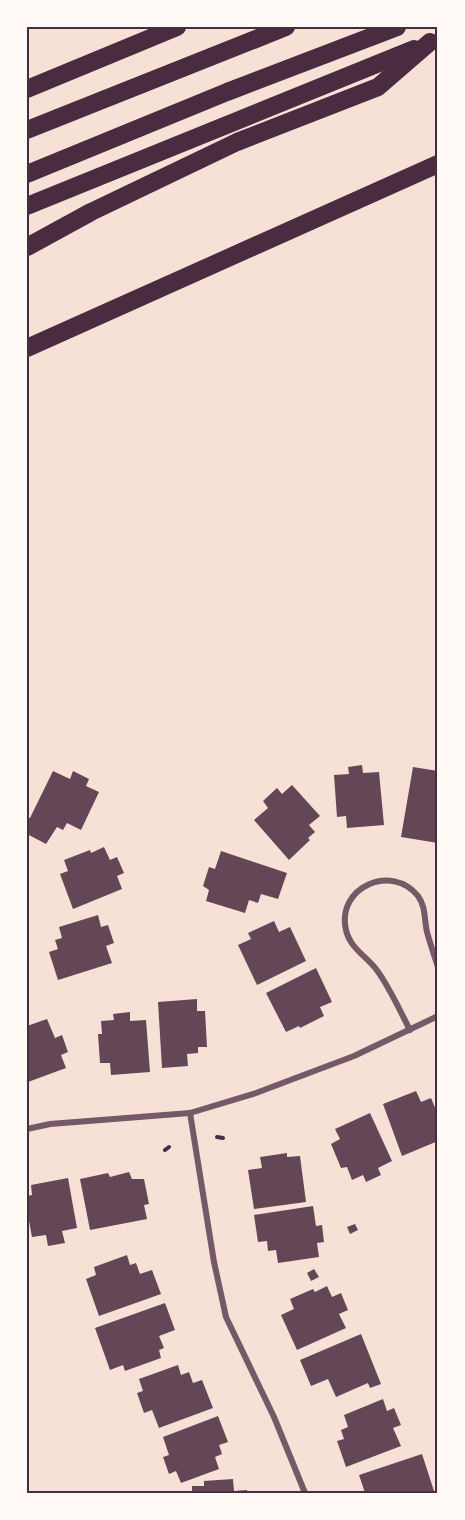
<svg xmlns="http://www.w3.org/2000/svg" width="465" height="1520" font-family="'PT Sans',sans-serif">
  <rect width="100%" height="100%" fill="#f7e1d7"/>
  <g fill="#644757">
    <polygon points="362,765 363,773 379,772 384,825 347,828 346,816 337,817 334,775 349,774 348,767"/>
    <polygon points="413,767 438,771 438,843 401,837"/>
    <polygon points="53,771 70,779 73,771 89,779 86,786 99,792 81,830 67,823 63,830 57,827 46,844 27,834 27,817 30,818"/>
    <polygon points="292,785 320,816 309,825 315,832 308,838 310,840 289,860 254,820 268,808 263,801 277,788 282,794"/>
    <polygon points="104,847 110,860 117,857 124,873 117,876 122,889 73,909 60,874 68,871 64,860 90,850 91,853"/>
    <polygon points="221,851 287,873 278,899 261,894 258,903 249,900 245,913 206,901 209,890 203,886 209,867 215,869"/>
    <polygon points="98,915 101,927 108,925 114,943 106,946 112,963 58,980 49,952 58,949 55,940 62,938 59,927"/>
    <polygon points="274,921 279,932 290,927 306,961 257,985 238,945 251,939 248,933"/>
    <polygon points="316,968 332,1002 320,1007 324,1016 300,1028 299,1026 286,1032 266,993"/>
    <polygon points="197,999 197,1011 205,1011 207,1047 198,1047 198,1053 187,1054 188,1066 162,1068 158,1002"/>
    <polygon points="130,1012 130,1021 146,1020 150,1072 111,1075 110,1063 100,1063 98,1034 102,1034 101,1021 114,1020 113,1014"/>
    <polygon points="47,1019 55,1038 62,1035 68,1052 61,1055 66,1068 28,1082 27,1026"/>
    <polygon points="416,1091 421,1102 431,1098 438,1115 438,1141 402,1156 383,1104"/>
    <polygon points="370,1113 392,1161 378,1168 381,1175 366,1182 363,1175 352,1180 347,1167 341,1168 331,1144 340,1139 335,1129"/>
    <polygon points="287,1153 287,1157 300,1156 306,1202 254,1209 248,1170 262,1168 260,1157"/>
    <polygon points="129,1172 132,1179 144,1179 149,1204 144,1205 147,1219 90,1230 80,1179 108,1173 110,1177"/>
    <polygon points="68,1178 77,1228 62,1231 65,1243 48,1246 46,1235 32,1237 29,1221 27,1222 27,1196 32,1195 31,1185"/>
    <polygon points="313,1206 316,1226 322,1225 324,1242 317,1243 319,1257 278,1263 276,1250 268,1251 267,1241 258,1242 254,1215"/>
    <polygon points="355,1224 358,1230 350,1234 347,1227"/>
    <polygon points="127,1255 130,1265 136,1263 140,1274 152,1270 161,1294 99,1316 86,1279 96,1275 94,1267"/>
    <polygon points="314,1269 319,1277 311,1281 307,1273"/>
    <polygon points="327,1286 332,1297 341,1293 348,1310 339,1314 346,1328 297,1350 281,1315 294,1309 290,1299 313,1289 315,1292"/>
    <polygon points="165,1303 175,1330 159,1336 164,1348 159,1350 161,1358 125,1371 123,1365 110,1370 95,1328"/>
    <polygon points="361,1334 381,1384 370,1388 368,1383 336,1397 328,1379 311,1386 300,1360"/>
    <polygon points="178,1365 181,1375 189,1372 193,1383 202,1380 213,1408 159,1428 152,1410 144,1413 137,1393 143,1391 139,1379"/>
    <polygon points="383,1399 387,1411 394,1408 401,1425 393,1428 401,1446 346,1467 337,1441 344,1439 341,1430 348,1427 344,1415"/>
    <polygon points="218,1416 228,1442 219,1445 222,1454 215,1457 219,1469 181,1483 176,1471 169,1474 163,1457 169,1455 163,1437"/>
    <polygon points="422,1454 434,1491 428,1493 365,1493 359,1475"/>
    <polygon points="233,1479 234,1491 247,1490 248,1493 192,1493 192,1486 204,1486 204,1481"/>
  </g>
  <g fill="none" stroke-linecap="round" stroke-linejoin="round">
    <g stroke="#4a2c40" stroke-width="4">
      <polyline points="217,1137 223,1138"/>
      <polyline points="165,1150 169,1147"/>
    </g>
    <g stroke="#755966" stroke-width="6">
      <path d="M410 1030C400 1011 389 986 376 969 366 956 350 948 346 930 336 887 392 863 418 896 426 907 424 919 427 932 430 943 434 955 438 967"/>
      <polyline points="190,1113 214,1262 226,1317 274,1417 305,1493"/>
      <polyline points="27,1129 50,1124 190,1113 256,1093 354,1056 438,1016"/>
    </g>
    <g stroke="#4a2c40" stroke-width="18">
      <polyline points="27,89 177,27"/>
      <polyline points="27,130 286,27"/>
      <polyline points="27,174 227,92 397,27"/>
      <polyline points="27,206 414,49"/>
      <polyline points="27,247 91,212 237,142 378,87 430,42"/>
      <polyline points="27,348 438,164"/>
    </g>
  </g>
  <rect width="465" height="1520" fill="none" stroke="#fffaf5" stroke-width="57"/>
  <rect x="28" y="28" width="408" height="1464" fill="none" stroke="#4a2c40" stroke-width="2"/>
</svg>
